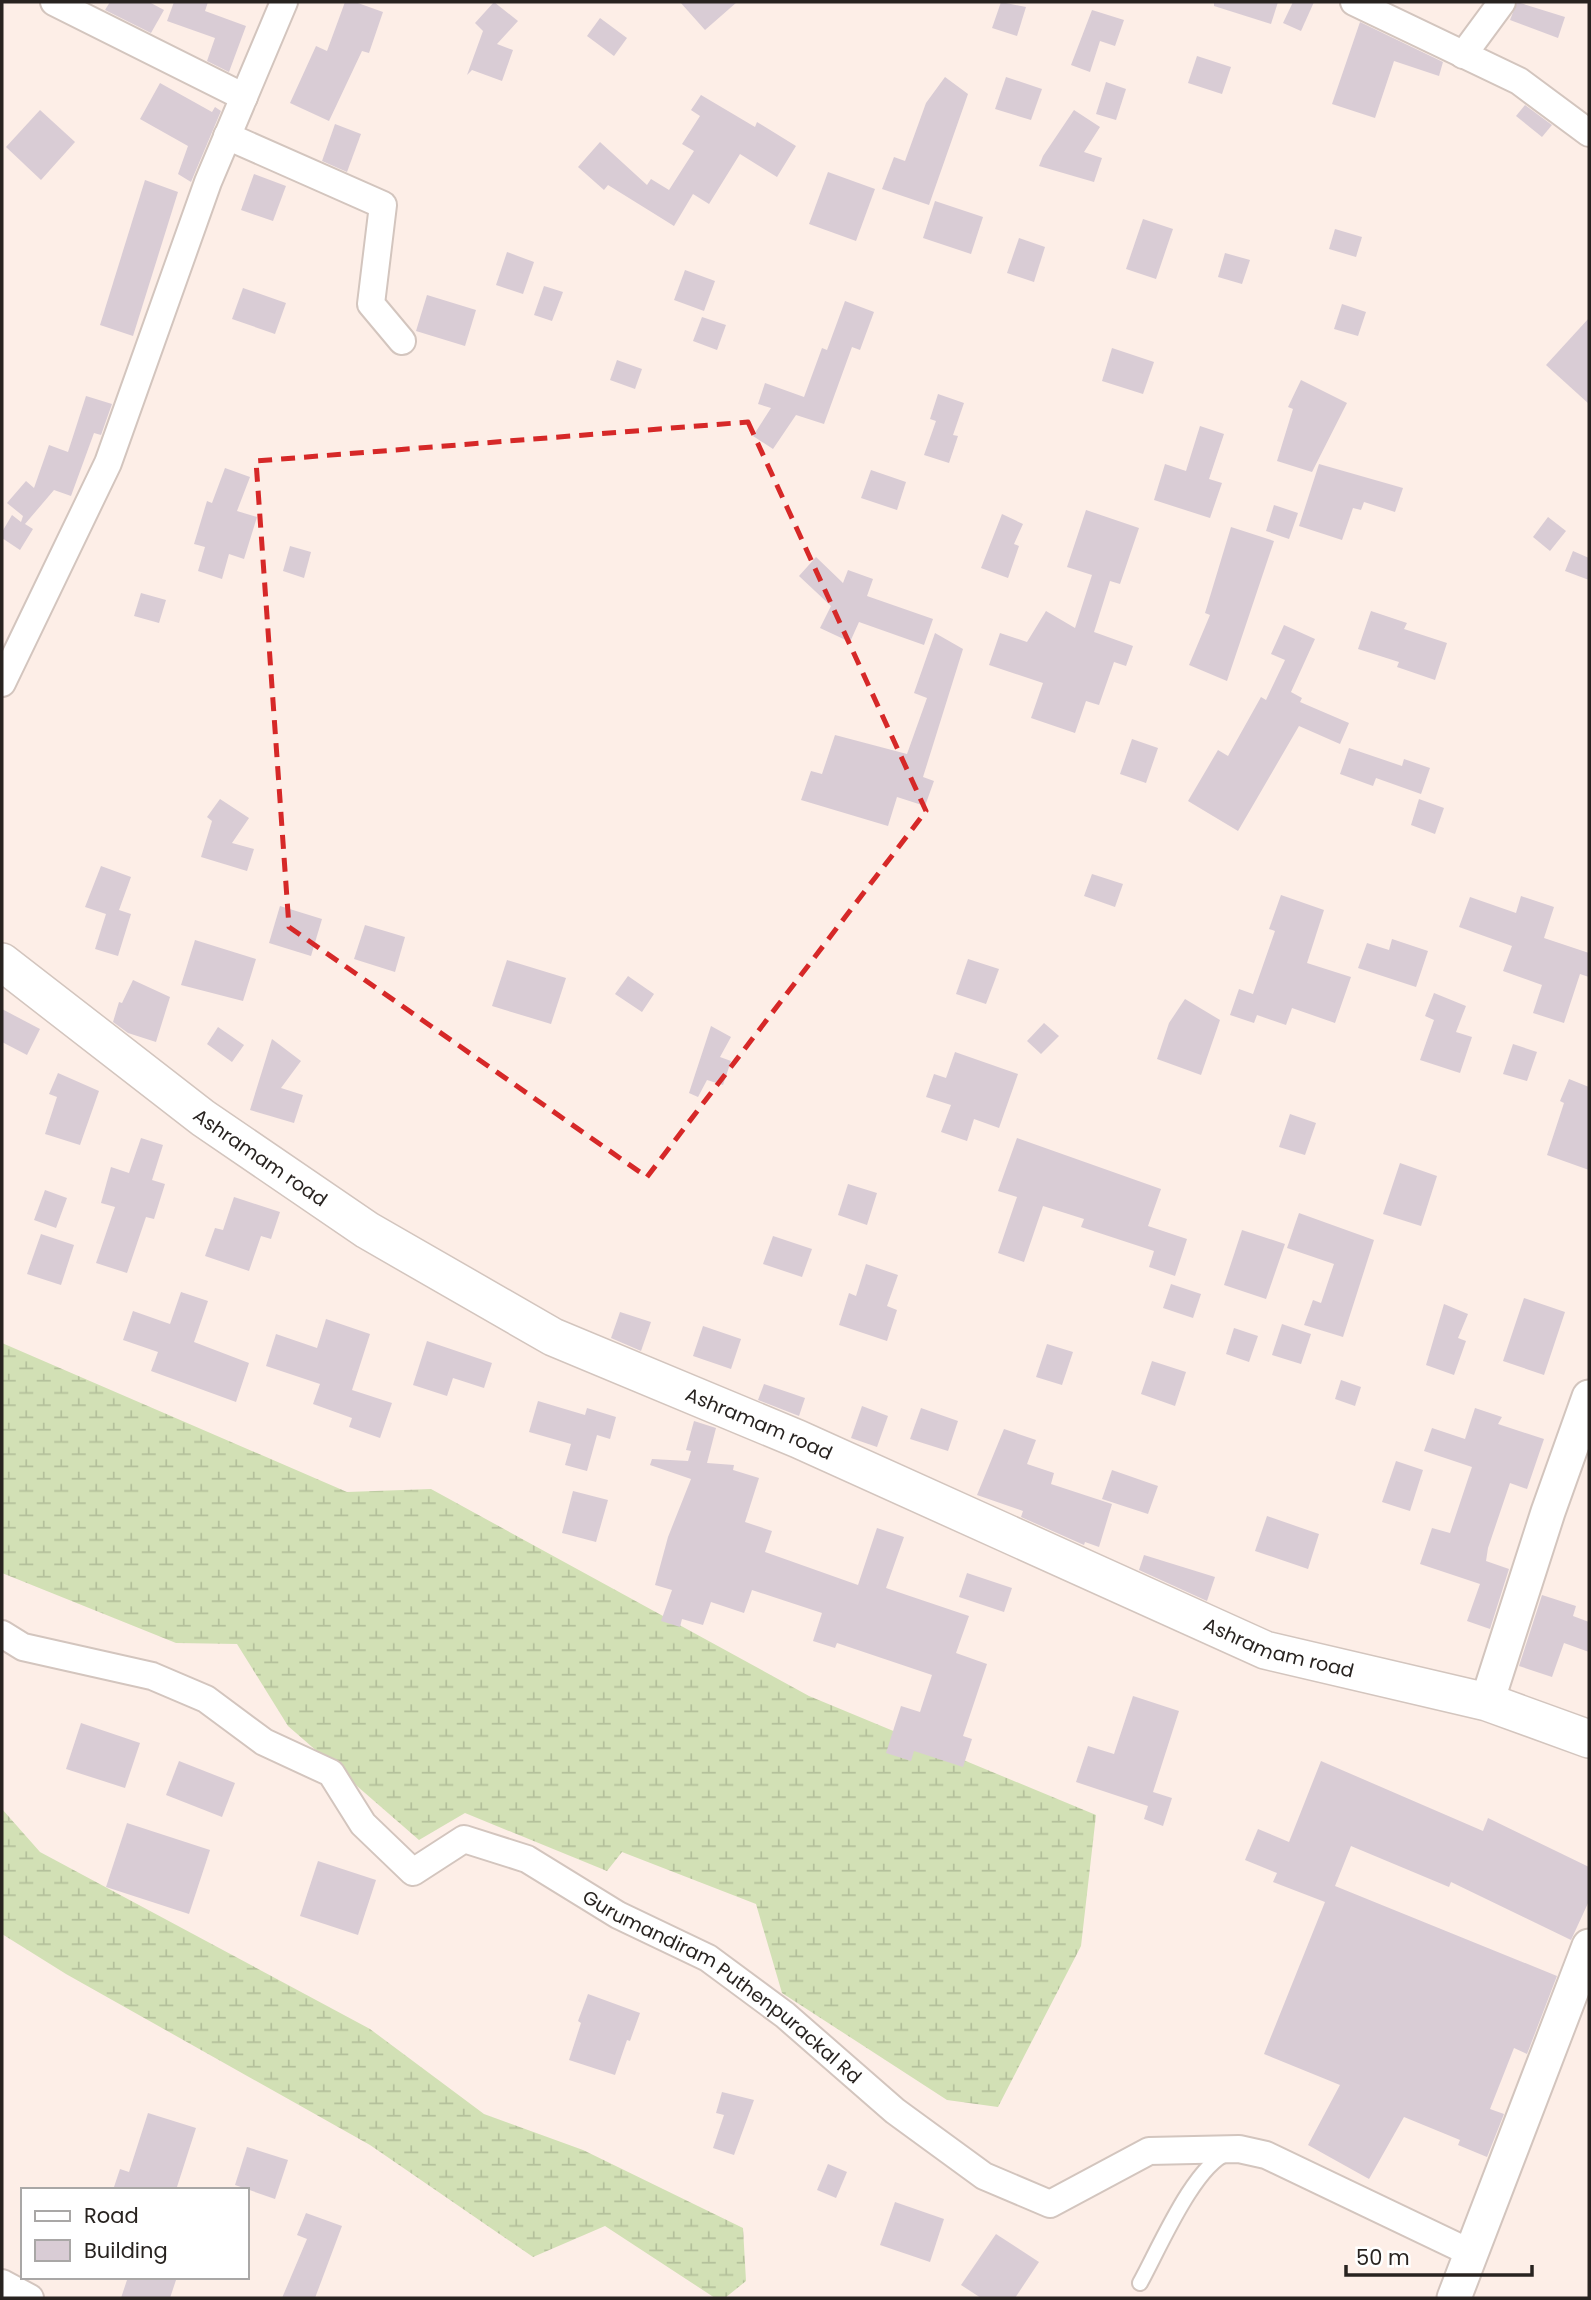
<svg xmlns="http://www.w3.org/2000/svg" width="1591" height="2300" font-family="Poppins,sans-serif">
  <defs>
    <pattern id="wetland-marsh" width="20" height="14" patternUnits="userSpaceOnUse" patternTransform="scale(1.75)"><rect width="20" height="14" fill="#d2e0b5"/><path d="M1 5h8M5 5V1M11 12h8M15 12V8" fill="none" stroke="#b4c09b"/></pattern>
  </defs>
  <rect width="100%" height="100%" fill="#fdeee7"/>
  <g fill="url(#wetland-marsh)">
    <polygon points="2,1343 347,1492 431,1489 809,1696 1096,1815 1081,1946 998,2107 947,2100 782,1993 756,1904 622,1852 607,1871 465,1813 419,1840 288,1726 237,1644 176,1643 2,1573"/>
    <polygon points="2,1809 40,1852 370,2029 484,2114 583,2150 743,2228 746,2281 725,2298 715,2298 605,2226 533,2257 370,2145 66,1974 2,1934"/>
  </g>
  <g fill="#d9ccd5">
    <polygon points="110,2 149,2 164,10 151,33 105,10"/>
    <polygon points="174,2 208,2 205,11 246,26 229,72 207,61 215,38 167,21"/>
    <polygon points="345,2 355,2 383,12 369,53 362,51 329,121 290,103 316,46 327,51"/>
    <polygon points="494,2 518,21 497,44 513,50 502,81 472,70 467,75 483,31 475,23"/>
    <polygon points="680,2 737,2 705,30"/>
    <polygon points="1001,2 1026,7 1017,36 992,28"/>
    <polygon points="1214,2 1278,2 1271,24 1214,6"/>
    <polygon points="1293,2 1314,2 1301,31 1283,23"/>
    <polygon points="1517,2 1565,17 1558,38 1510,20"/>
    <polygon points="1092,10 1124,20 1115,46 1100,41 1090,72 1071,65"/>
    <polygon points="600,18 627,38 614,56 587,36"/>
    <polygon points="1360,22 1443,62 1439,76 1394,61 1375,118 1332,104"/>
    <polygon points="1197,56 1231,67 1222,94 1188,83"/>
    <polygon points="945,77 968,94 929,205 882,189 894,157 905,161 926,103"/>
    <polygon points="1006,77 1042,89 1031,120 995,109"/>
    <polygon points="1106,82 1126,89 1116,120 1096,114"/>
    <polygon points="160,83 212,112 215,107 221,111 191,182 178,174 188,146 140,119"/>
    <polygon points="701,95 755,127 757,122 796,146 777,177 740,154 709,204 693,194 674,226 608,185 604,190 578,167 600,142 647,185 651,179 669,190 694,151 682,144 700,116 691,110"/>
    <polygon points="1525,105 1552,125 1542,137 1516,116"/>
    <polygon points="40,110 75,142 41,180 6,147"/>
    <polygon points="1074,110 1100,127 1084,152 1102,158 1094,182 1039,166 1043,156"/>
    <polygon points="335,124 361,134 347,172 322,161"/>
    <polygon points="828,172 875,189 856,241 809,224"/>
    <polygon points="254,174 286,186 273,221 241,210"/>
    <polygon points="145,180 178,192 133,336 100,325"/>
    <polygon points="935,201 983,217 971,254 923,238"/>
    <polygon points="1143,219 1173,229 1156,279 1126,269"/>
    <polygon points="1335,229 1362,237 1356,257 1329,249"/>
    <polygon points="1019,238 1045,247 1034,282 1007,273"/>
    <polygon points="507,252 534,262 523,294 496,285"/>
    <polygon points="1225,253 1250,260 1242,284 1218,277"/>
    <polygon points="685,270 715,281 704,311 674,300"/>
    <polygon points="544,286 563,292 552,321 534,315"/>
    <polygon points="243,288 286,303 275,334 232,319"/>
    <polygon points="427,295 476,310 465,346 416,331"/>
    <polygon points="845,301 874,312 860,350 852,347 824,424 796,415 773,449 753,436 771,408 758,404 765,383 804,397 822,348 827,350"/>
    <polygon points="1342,304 1366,312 1358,336 1334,329"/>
    <polygon points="702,317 726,325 717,350 693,341"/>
    <polygon points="1589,318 1589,404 1546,365"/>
    <polygon points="1112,348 1154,362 1143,394 1102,381"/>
    <polygon points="617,360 642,369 635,389 610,380"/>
    <polygon points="1301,380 1347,403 1312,472 1277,461 1293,409 1288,407"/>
    <polygon points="938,394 964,403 953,435 958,436 949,463 924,455 936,421 930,419"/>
    <polygon points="86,396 112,404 101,435 94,433 71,496 54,490 25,524 33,529 20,550 2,538 2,532 12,515 21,522 23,516 7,503 26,481 34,488 49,445 68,452"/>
    <polygon points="1200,426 1224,434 1209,479 1222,483 1210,518 1154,500 1165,464 1186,471"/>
    <polygon points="1319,464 1403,488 1395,512 1364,502 1361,510 1353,508 1342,540 1299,526"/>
    <polygon points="225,468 250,477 237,511 257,517 244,559 229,554 222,579 198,571 205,547 194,544 207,501 212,503"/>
    <polygon points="871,470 906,482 897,510 861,498"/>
    <polygon points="1274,505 1298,513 1289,539 1266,531"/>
    <polygon points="1086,510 1139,528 1120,584 1110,581 1094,632 1133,646 1126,666 1114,662 1099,705 1086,701 1075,733 1031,718 1043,683 989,665 1000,633 1027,642 1046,611 1075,628 1092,575 1067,567"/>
    <polygon points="1002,514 1023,524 1014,544 1019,546 1008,578 981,568"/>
    <polygon points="1548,517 1566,531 1550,551 1533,537"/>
    <polygon points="1231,527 1274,541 1227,681 1189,665 1210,615 1205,613"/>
    <polygon points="290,546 311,552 304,578 283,571"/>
    <polygon points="1573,551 1589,558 1589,580 1565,571"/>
    <polygon points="816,557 843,583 848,570 873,579 867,596 933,619 924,645 859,622 850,642 820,628 831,606 799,576"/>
    <polygon points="141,593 166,600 159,623 134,616"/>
    <polygon points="1371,611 1407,623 1404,629 1447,643 1435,680 1397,667 1399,662 1358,649"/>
    <polygon points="1284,625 1315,639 1291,692 1302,698 1300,702 1349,723 1340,744 1299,726 1238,831 1188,801 1218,750 1228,756 1261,697 1266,700 1285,660 1271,654"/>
    <polygon points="935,633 963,649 923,777 934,781 925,806 897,797 888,826 801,800 811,771 822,774 835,735 907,754 927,698 914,693"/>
    <polygon points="1132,739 1158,748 1146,783 1120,774"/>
    <polygon points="1349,748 1402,766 1404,759 1430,768 1421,794 1376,778 1373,786 1340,774"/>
    <polygon points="220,799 249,818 232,843 254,849 247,871 201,857 212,821 207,817"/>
    <polygon points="1419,799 1444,808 1435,834 1411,825"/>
    <polygon points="101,866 131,877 119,910 131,914 118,956 95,949 106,914 85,907"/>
    <polygon points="1092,874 1123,884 1115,907 1084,896"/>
    <polygon points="1281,895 1324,910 1307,963 1351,977 1335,1023 1292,1008 1286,1025 1257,1015 1254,1023 1230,1015 1239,989 1253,994 1275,931 1269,929"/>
    <polygon points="1521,896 1554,907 1544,938 1589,953 1589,977 1580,974 1564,1023 1533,1013 1542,985 1503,971 1512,946 1459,927 1470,897 1516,913"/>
    <polygon points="280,906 322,919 311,956 269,943"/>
    <polygon points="365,925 405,937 395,972 354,959"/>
    <polygon points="1392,939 1428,951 1416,987 1358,968 1367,943 1389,950"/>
    <polygon points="195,940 256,959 243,1001 181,985"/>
    <polygon points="968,959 999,969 986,1004 956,994"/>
    <polygon points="507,960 566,978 551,1024 492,1006"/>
    <polygon points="628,976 654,994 642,1012 615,994"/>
    <polygon points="133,980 170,997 156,1042 128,1033 113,1022 119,1002 122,1003"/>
    <polygon points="1434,993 1466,1006 1456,1032 1472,1037 1460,1073 1420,1060 1434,1020 1425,1016"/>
    <polygon points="1185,999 1220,1020 1201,1075 1157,1059 1169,1023"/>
    <polygon points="2,1009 40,1029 27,1055 2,1042"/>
    <polygon points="1044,1023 1059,1036 1041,1054 1027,1041"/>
    <polygon points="711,1026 731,1037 720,1057 731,1061 723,1085 707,1080 698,1097 689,1093"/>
    <polygon points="218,1027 244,1045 232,1062 207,1044"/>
    <polygon points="272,1039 301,1061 281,1088 303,1095 294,1123 250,1110"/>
    <polygon points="1513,1044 1537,1052 1527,1081 1503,1074"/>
    <polygon points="955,1052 1018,1074 999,1128 974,1119 967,1141 941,1132 951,1105 926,1097 934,1074 946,1078"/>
    <polygon points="58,1073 99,1091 80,1145 45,1134 57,1097 49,1094"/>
    <polygon points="1569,1079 1589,1087 1589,1170 1547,1155 1564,1103 1560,1101"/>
    <polygon points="1290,1114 1316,1123 1305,1155 1279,1147"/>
    <polygon points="141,1138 163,1145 152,1180 165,1184 154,1219 146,1217 127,1273 96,1263 115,1207 101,1203 111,1167 129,1173"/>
    <polygon points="1017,1138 1161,1189 1148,1226 1187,1239 1175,1276 1149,1267 1154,1251 1081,1227 1084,1219 1043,1206 1024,1262 998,1253 1017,1197 998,1191"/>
    <polygon points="1400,1163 1437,1176 1421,1226 1383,1214"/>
    <polygon points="848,1184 877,1193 867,1225 838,1215"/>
    <polygon points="45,1190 67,1198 56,1228 34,1220"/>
    <polygon points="234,1197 280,1212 271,1239 261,1236 249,1271 205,1256 215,1228 223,1230"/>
    <polygon points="1299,1213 1374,1240 1343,1337 1304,1325 1313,1300 1321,1303 1334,1264 1287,1248"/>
    <polygon points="1242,1230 1285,1244 1266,1299 1224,1285"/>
    <polygon points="41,1234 74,1245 61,1285 27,1274"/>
    <polygon points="773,1236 812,1249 802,1277 763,1264"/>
    <polygon points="866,1264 898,1275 887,1306 897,1310 887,1341 839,1325 849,1293 856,1296"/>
    <polygon points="1171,1284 1201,1294 1193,1318 1163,1308"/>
    <polygon points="181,1292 208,1301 194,1342 249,1363 236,1402 151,1371 158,1352 123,1340 133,1311 170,1324"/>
    <polygon points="1524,1298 1565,1312 1544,1375 1503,1361"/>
    <polygon points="1444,1304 1468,1314 1458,1338 1466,1341 1454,1375 1426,1365"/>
    <polygon points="620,1312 651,1322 641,1351 611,1338"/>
    <polygon points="326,1319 370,1334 352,1390 392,1403 380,1438 349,1427 352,1418 313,1404 320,1384 266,1366 276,1334 317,1348"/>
    <polygon points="1282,1324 1311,1334 1301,1364 1272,1355"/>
    <polygon points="703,1326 741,1339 731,1369 693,1356"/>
    <polygon points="1234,1328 1258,1336 1249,1362 1226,1354"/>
    <polygon points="427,1341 492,1363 484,1388 453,1378 447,1396 413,1385"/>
    <polygon points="1047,1344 1073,1352 1062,1385 1036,1377"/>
    <polygon points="1152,1361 1186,1372 1175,1406 1141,1394"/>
    <polygon points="1341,1380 1361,1387 1355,1406 1335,1399"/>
    <polygon points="764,1384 805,1398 799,1416 758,1400"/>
    <polygon points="538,1401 585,1415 587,1408 616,1417 610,1439 597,1435 587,1471 565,1465 571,1444 529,1432"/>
    <polygon points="862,1406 888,1416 877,1447 851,1438"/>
    <polygon points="921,1408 958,1421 948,1451 910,1439"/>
    <polygon points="1475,1408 1502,1417 1498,1424 1544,1439 1527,1489 1510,1483 1488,1548 1486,1561 1509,1569 1490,1629 1467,1621 1480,1584 1420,1564 1432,1528 1450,1533 1472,1467 1424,1451 1432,1428 1465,1439"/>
    <polygon points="694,1421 716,1428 707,1463 734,1465 733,1470 759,1478 745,1522 772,1531 765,1552 858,1585 877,1528 904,1537 886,1588 969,1616 956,1653 987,1664 963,1736 972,1739 963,1767 914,1751 911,1761 886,1753 901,1706 920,1712 932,1675 837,1643 835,1648 813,1641 822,1613 752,1590 744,1613 711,1602 703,1625 682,1619 680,1627 661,1621 672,1590 655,1585 668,1537 691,1479 650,1465 652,1459 688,1461 691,1451 686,1450"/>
    <polygon points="1004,1429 1036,1440 1027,1464 1054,1473 1051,1484 1112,1504 1099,1547 1085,1542 1084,1545 1021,1517 1023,1511 977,1495"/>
    <polygon points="1396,1461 1423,1470 1410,1511 1382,1502"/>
    <polygon points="1112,1470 1158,1486 1148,1514 1102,1499"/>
    <polygon points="573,1491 608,1500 596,1542 562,1533"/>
    <polygon points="1267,1516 1319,1534 1308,1569 1255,1551"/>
    <polygon points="1144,1555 1215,1577 1207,1601 1139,1570"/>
    <polygon points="967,1573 1012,1588 1004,1612 959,1597"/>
    <polygon points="1542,1595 1576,1606 1573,1616 1589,1622 1589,1652 1564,1643 1552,1677 1519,1666"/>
    <polygon points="1133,1696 1179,1711 1153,1792 1172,1798 1163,1826 1144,1819 1148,1806 1076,1782 1088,1746 1114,1754"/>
    <polygon points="81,1723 140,1743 125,1788 66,1769"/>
    <polygon points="179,1761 235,1783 222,1817 166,1795"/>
    <polygon points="1321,1761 1483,1831 1488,1818 1589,1867 1589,1901 1571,1940 1451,1882 1449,1887 1351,1846 1335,1886 1557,1976 1527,2054 1514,2048 1490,2109 1504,2114 1487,2157 1458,2145 1460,2140 1404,2117 1369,2179 1308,2145 1340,2085 1264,2054 1325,1902 1273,1882 1277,1873 1245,1860 1258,1829 1289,1842"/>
    <polygon points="127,1823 210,1850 189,1914 106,1887"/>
    <polygon points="318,1861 376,1880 358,1935 300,1916"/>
    <polygon points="588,1994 640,2013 630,2041 627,2040 615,2075 569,2060 581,2023 578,2021"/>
    <polygon points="722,2092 754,2100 734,2155 713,2148 724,2115 716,2113"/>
    <polygon points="148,2113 196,2128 176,2190 113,2190 120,2169 129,2172"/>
    <polygon points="247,2147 288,2160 275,2199 235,2185"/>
    <polygon points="828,2164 847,2172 836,2198 817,2190"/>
    <polygon points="895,2202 944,2219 930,2262 880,2245"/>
    <polygon points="306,2213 342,2226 315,2298 282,2298 307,2239 297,2235"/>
    <polygon points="996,2234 1039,2262 1015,2298 981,2298 961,2285"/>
    <polygon points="128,2277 177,2277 170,2298 121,2298"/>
  </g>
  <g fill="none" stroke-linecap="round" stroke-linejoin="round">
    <g stroke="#d3c5be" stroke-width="18">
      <path id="service" d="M1140 2283C1158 2251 1194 2165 1228 2153"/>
    </g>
    <g stroke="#d3c5be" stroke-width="30">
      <g id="minor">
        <polyline points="54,2 244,97"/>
        <polyline points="1354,2 1519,81 1589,133"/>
        <polyline points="1463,55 1502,2"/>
        <polyline points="227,136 383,205 371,304 402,341"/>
        <polyline points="2,683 108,463 208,182 284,2"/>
        <path id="s1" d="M2 1634 23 1647 152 1676 206 1699 264 1742 331 1773 363 1824 413 1872 464 1839 527 1859 618 1915 708 1958 785 2015 895 2111 984 2176 1050 2204 1149 2151 1239 2149 1266 2155 1471 2253"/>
        <polyline points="2,2283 30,2298"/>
      </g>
    </g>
    <g stroke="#d3c5be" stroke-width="37">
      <g id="tertiary">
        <polyline points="1487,1702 1548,1512 1589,1397"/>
        <polyline points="1454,2298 1589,1946"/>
      </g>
    </g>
    <g stroke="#d3c5be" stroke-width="40">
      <g id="secondary">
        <path id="s2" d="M2 962 203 1118 367 1230 553 1337 798 1439 1265 1650 1487 1702 1589 1739"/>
      </g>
    </g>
    <use href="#service" stroke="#fff" stroke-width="14"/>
    <use href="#minor" stroke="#fff" stroke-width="26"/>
    <use href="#tertiary" stroke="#fff" stroke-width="33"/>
    <use href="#secondary" stroke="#fff" stroke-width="37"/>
  </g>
  <path fill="none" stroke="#d62828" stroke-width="5" stroke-dasharray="14 9" stroke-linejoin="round" d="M748 422 926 811 647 1177 289 927 256 461Z"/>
  <g text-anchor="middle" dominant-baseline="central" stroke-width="5" stroke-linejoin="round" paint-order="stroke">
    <g font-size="19" fill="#282320" stroke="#fff">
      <text stroke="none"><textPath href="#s2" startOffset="324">Ashramam road</textPath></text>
      <text stroke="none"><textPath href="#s2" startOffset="891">Ashramam road</textPath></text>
      <text stroke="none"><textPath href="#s2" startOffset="1458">Ashramam road</textPath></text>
      <text stroke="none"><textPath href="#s1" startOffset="852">Gurumandiram Puthenpurackal Rd</textPath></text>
    </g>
  </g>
  <rect width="1591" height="2300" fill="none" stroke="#282320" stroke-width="7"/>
  <rect x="21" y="2188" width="228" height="91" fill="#ffffff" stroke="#a9a7a6" stroke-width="2"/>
  <rect x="35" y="2211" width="35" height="10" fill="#ffffff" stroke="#a9a7a6" stroke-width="2"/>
  <text x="84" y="2223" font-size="21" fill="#282320">Road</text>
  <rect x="35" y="2240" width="35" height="21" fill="#d9ccd5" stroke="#a9a7a6" stroke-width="2"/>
  <text x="84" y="2258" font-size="21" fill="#282320">Building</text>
  <path d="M1346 2265v10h186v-10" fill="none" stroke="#282320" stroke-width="3.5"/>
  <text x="1356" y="2265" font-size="21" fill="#282320" stroke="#ffffff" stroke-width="5" paint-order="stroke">50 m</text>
</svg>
